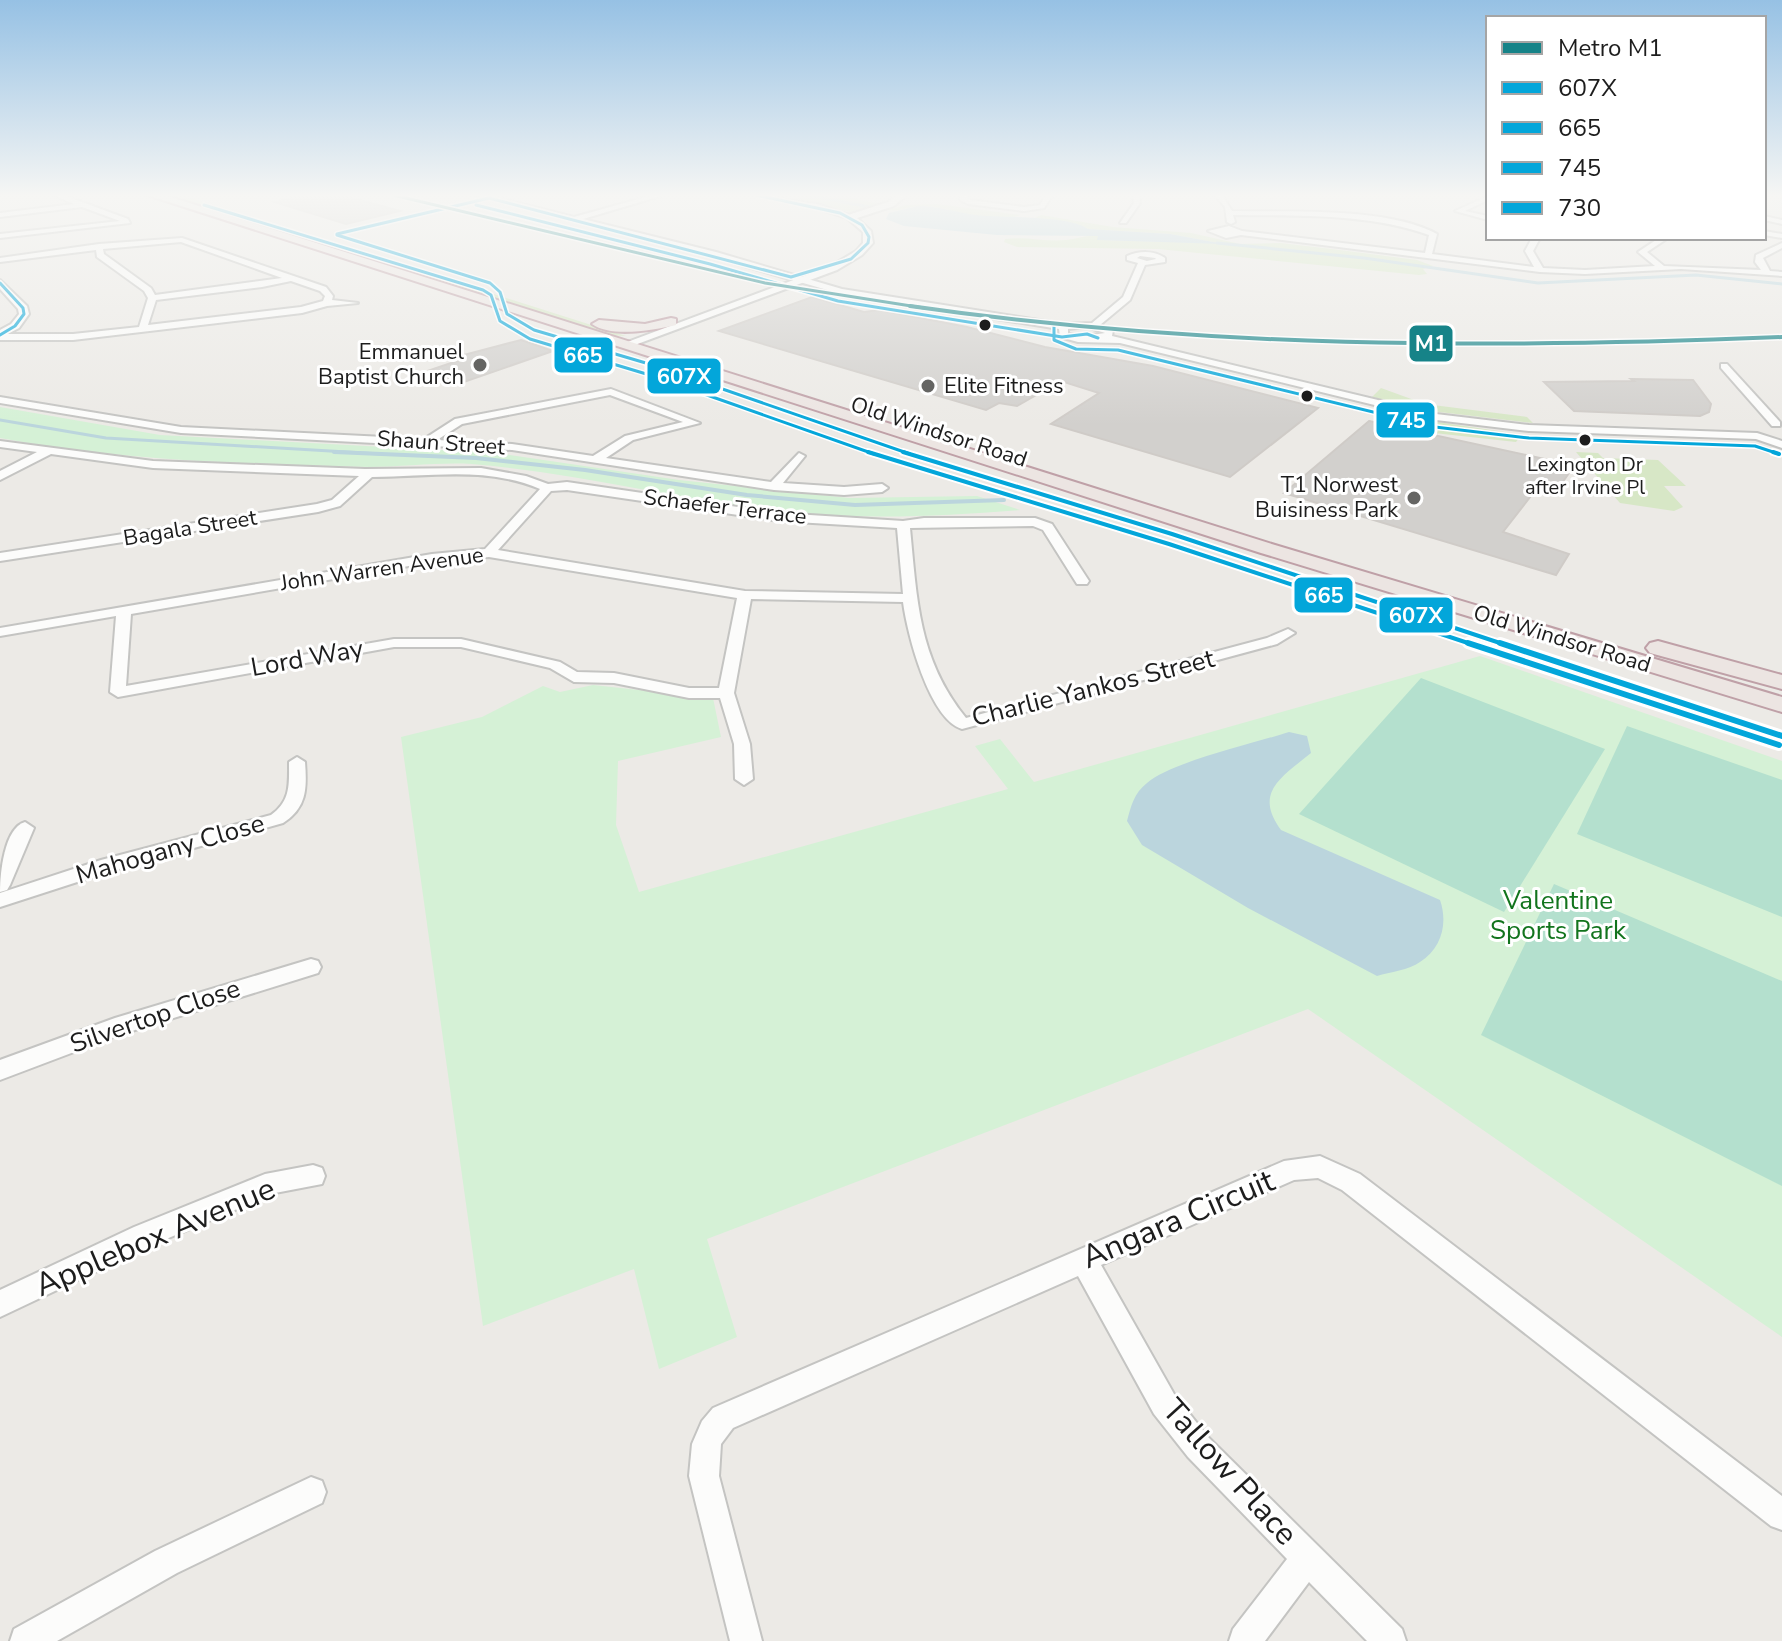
<svg xmlns="http://www.w3.org/2000/svg" width="1782" height="1641" font-family="'Nunito Sans',sans-serif">
  <rect width="100%" height="100%" fill="#eceae6"/>
  <g fill="#d7e7c6">
    <polygon points="164,195 181,195 626,336 606,335"/>
    <polygon points="784,195 839,195 879,204 850,212"/>
    <path d="M937 204 1020 215C992 226 954 208 925 206 912 205 900 212 888 210L906 205Z"/>
    <path d="M1041 215 1113 227 1191 233 1240 244 1280 243 1332 249 1417 260 1433 266 1423 269 1427 274 1419 275 1158 249 1017 247 1004 242 1005 239C1026 236 1045 242 1066 240 1077 239 1086 235 1098 236V240L1218 243 1170 234 1088 229 1033 219Z"/>
    <polygon points="1381,388 1425,404 1527,417 1533,423 1431,411 1372,397"/>
    <polygon points="1404,417 1518,434 1519,438 1516,442 1434,433 1399,423"/>
    <polygon points="1576,452 1598,453 1603,458 1658,460 1686,486 1664,486 1683,507 1674,511 1620,503"/>
  </g>
  <g fill="#d5f1d6">
    <path d="M0 407 160 435 497 453 679 480 849 498 977 496 1020 510C942 516 867 520 789 512 683 501 579 473 472 464 438 462 403 467 369 467 246 464 120 461 0 438Z"/>
    <polygon points="1480,656 1782,761 1782,1337 1308,1009 707,1239 737,1337 659,1369 634,1269 483,1326 401,737 482,717 543,686 560,692 593,685 713,698 721,737 618,761 616,825 639,892 1008,789 975,746 1000,739 1034,782"/>
  </g>
  <g fill="#b4e0ce">
    <polygon points="1421,678 1605,749 1504,912 1299,814"/>
    <polygon points="1627,726 1782,780 1782,917 1577,834"/>
    <polygon points="1554,884 1782,981 1782,1186 1481,1035"/>
  </g>
  <g fill="#bbd5dd">
    <path d="M918 206C938 206 955 212 975 215 1001 218 1069 215 1088 229L1170 234 1224 244 1097 240 1098 236 997 235 904 226 886 219 889 213Z"/>
    <path d="M1289 732 1307 736 1311 753C1282 777 1253 792 1281 830L1440 900C1448 923 1442 948 1420 962 1409 970 1390 972 1377 976L1248 908 1142 845 1127 821C1131 806 1134 793 1147 783 1171 762 1255 743 1289 732Z"/>
  </g>
  <g fill="none" stroke-linecap="round" stroke-linejoin="round">
    <g stroke="#bbd5dd" stroke-width="3">
      <polyline points="808,195 869,207"/>
      <polyline points="1217,243 1364,258 1538,283 1696,275 1782,284"/>
      <polyline points="0,420 106,438 381,454"/>
    </g>
    <polyline stroke="#bbd5dd" stroke-width="4" points="334,452 476,458 585,470 747,495 855,505 1004,500"/>
  </g>
  <g fill="#d2d0cd" stroke="#cfcbc7" stroke-width="2">
    <polygon points="304,195 342,195 400,211 346,224 274,202"/>
    <polygon points="812,297 864,312 879,310 967,327 1045,347 1153,366 1318,408 1230,477 1051,424 1099,393 1061,381 1017,406 999,403 986,410 719,331"/>
    <polygon points="521,340 553,351 461,383 430,370 463,359 456,357"/>
    <polygon points="1631,379 1693,380 1711,404 1709,412 1700,416 1574,411 1544,382 1634,381"/>
    <polygon points="1369,421 1558,462 1554,467 1569,473 1560,486 1541,483 1503,532 1569,554 1556,575 1284,493"/>
  </g>
  <g fill="none" stroke-linecap="round" stroke-linejoin="round">
    <g stroke="#c4c4c2" stroke-width="4">
      <g id="minor">
        <polygon points="53,195 63,195 128,219 130,223 0,238 0,234 120,221 82,207 0,217 0,213 74,204"/>
        <path d="M475 195H487L574 217 653 195H664L583 219 716 252 842 289 1064 324 1092 323 1123 297 1138 263 1127 260V256C1139 251 1154 250 1165 258V262L1145 265 1130 300 1100 325 1113 330 1112 336 1436 414 1529 425 1757 433 1782 441V448L1756 439 1529 431 1436 420 1120 343 1078 342 1060 337 1059 329 841 294 710 256ZM1140 256 1155 258 1156 259 1147 261 1137 258ZM1087 327 1105 333 1085 336 1068 334V329Z"/>
        <polygon points="752,195 817,204 855,217 851,219 816,208"/>
        <polygon points="960,195 966,195 970,200 1024,207 1040,205 1046,195 1053,195 1044,208 1024,211 968,204 960,200"/>
        <polygon points="1133,195 1139,195 1140,203 1126,223 1120,223 1134,203"/>
        <path d="M1215 195H1222L1232 211C1288 212 1389 207 1437 234L1432 254 1534 267 1525 251 1532 238H1540L1533 251 1543 268 1585 270 1655 266 1638 252 1659 238H1668L1647 252 1664 266 1761 270 1755 262 1756 255 1782 243V248L1763 258 1770 271 1782 272V276L1681 269 1585 274 1540 272 1241 235 1226 238 1208 231 1229 226 1242 231 1425 253 1429 235C1367 213 1298 216 1233 215L1235 222 1231 224 1227 222 1225 207Z"/>
        <polygon points="1488,196 1488,200 1465,211 1488,216 1488,220 1455,211"/>
        <polygon points="1764,216 1782,220 1782,224 1764,220"/>
        <polygon points="1764,231 1782,234 1782,238 1764,235"/>
        <path d="M182 238 326 287 333 296 332 300 358 303 327 306 302 313 73 340H0V334H73L139 327 148 298 144 291 97 257 96 250 0 262V258L99 244ZM181 242 282 278 155 295 151 288 104 254 103 249ZM291 281 320 291 325 296 323 301 301 307 148 325 156 300 262 287Z"/>
        <polygon points="1721,364 1727,364 1780,422 1780,426 1772,426 1721,368"/>
        <path d="M611 389 700 423 633 440 606 458 771 482 799 453 805 456 783 483 844 487 882 484 888 488 882 492 844 495 774 490 512 450 181 433 0 403V397L181 427 424 439 455 419ZM610 395 683 422 625 436 593 456 512 444 437 440 462 424Z"/>
        <path d="M0 441 153 461 365 469 481 468 526 476 548 484 567 482 779 513 903 521 924 518H1035L1052 524 1089 581 1087 584H1077L1043 530 1033 526 910 528C917 599 918 659 966 718L1267 638 1288 629 1295 633 1277 644 962 729C929 719 907 633 903 602L751 599 734 693 750 744 753 779 744 785 735 779 734 744 720 698H689L614 683 574 682 550 668 461 647H394L118 697 110 692 116 616 0 636V628L432 554 485 549 540 489C486 466 429 477 372 477L340 506 318 512 0 561V553L317 504 332 500 359 476 153 468 51 454 0 480V471L37 452 0 447ZM567 490 779 521 897 528 903 594 745 591 498 550 551 491ZM489 557 737 598 719 688H689L614 673 577 672 560 662 461 639H394L126 686 131 614 432 562Z"/>
        <path d="M297 757 305 762C307 788 307 808 283 823L105 873 0 907V893L101 860 271 815C291 801 289 784 289 762Z"/>
        <path d="M25 822 34 828 10 885 7 890 0 892C0 874 4 828 25 822Z"/>
        <polygon points="311,959 318,961 321,967 318,973 119,1035 0,1080 0,1060 115,1018"/>
        <polygon points="1320,1156 1360,1174 1782,1496 1782,1530 1771,1526 1342,1190 1318,1178 1294,1180 1101,1265 1174,1394 1208,1437 1402,1629 1406,1641 1367,1641 1309,1582 1265,1641 1229,1641 1233,1629 1287,1559 1188,1457 1154,1414 1078,1276 733,1428 721,1444 719,1476 762,1641 730,1641 689,1476 692,1444 702,1421 713,1408 1284,1161"/>
        <polygon points="313,1165 322,1168 325,1176 322,1184 275,1193 152,1245 0,1317 0,1290 134,1227 265,1174"/>
        <polygon points="311,1477 322,1481 326,1492 322,1503 177,1573 57,1641 10,1641 14,1629 155,1551"/>
      </g>
    </g>
    <g stroke="#c4c4c2" stroke-width="4">
      <g id="tertiary">
        <polygon points="897,195 907,195 894,206 857,218 871,231 873,243 862,255 837,270 632,346 622,344 831,266 856,251 863,243 863,232 848,219 848,215 888,202"/>
        <polygon points="0,280 27,306 29,314 19,328 0,338 0,330 11,324 19,314 18,309 0,289"/>
      </g>
    </g>
    <g stroke="#bfa0a7" stroke-width="4">
      <g id="trunk">
        <polygon points="147,195 164,195 1275,545 1782,697 1782,712 1261,553"/>
        <path d="M671 318 676 319V325C654 330 611 338 592 324L599 320 645 324Z"/>
        <polygon points="1658,641 1782,675 1782,689 1650,653 1646,648 1650,643"/>
      </g>
    </g>
    <use href="#minor" fill="#fcfcfb" fill-rule="evenodd"/>
    <use href="#tertiary" fill="#fcfcfb" fill-rule="evenodd"/>
    <use href="#trunk" fill="#ece5e2" fill-rule="evenodd"/>
    <g stroke="#fff" stroke-width="6">
      <g id="bus-1-far2">
        <polyline points="337,234 489,198 791,277 851,259 868,243 869,237 862,225 840,213 756,195"/>
        <polyline points="337,235 490,283 500,292 507,314 534,330 656,366 910,454"/>
      </g>
    </g>
    <g stroke="#fff" stroke-width="8">
      <polyline id="bus-1-far1" points="903,452 1172,534 1506,645"/>
    </g>
    <g stroke="#fff" stroke-width="12">
      <polyline id="bus-1" points="1500,643 1782,736"/>
    </g>
    <g stroke="#fff" stroke-width="6">
      <polyline id="bus-2-far2" points="204,205 483,290 491,295 500,321 530,339 653,376 874,454"/>
    </g>
    <g stroke="#fff" stroke-width="8">
      <polyline id="bus-2-far1" points="868,452 1169,544 1474,645"/>
    </g>
    <g stroke="#fff" stroke-width="12">
      <polyline id="bus-2" points="1468,643 1779,745"/>
    </g>
    <g stroke="#fff" stroke-width="6">
      <g id="bus-3-far1">
        <polyline points="476,205 710,264 838,301 1062,337 1087,334 1098,338"/>
        <polyline points="1054,326 1054,340 1076,349 1118,350 1435,427 1529,438 1755,446 1779,454"/>
      </g>
    </g>
    <g stroke="#fff" stroke-width="8">
      <polyline id="bus-3" points="1773,452 1779,454"/>
    </g>
    <g stroke="#fff" stroke-width="6">
      <polyline id="bus-4" points="0,283 23,308 24,314 15,326 0,335"/>
    </g>
    <use href="#bus-1-far2" stroke="#03a6da" stroke-width="3"/>
    <use href="#bus-1-far1" stroke="#03a6da" stroke-width="4"/>
    <use href="#bus-1" stroke="#03a6da" stroke-width="6"/>
    <use href="#bus-2-far2" stroke="#03a6da" stroke-width="3"/>
    <use href="#bus-2-far1" stroke="#03a6da" stroke-width="4"/>
    <use href="#bus-2" stroke="#03a6da" stroke-width="6"/>
    <use href="#bus-3-far1" stroke="#03a6da" stroke-width="3"/>
    <use href="#bus-3" stroke="#03a6da" stroke-width="4"/>
    <use href="#bus-4" stroke="#03a6da" stroke-width="3"/>
    <g stroke="#fff" stroke-width="6">
      <polyline id="metro-1-far1" points="393,195 765,283 924,308"/>
    </g>
    <g stroke="#fff" stroke-width="7">
      <path id="metro-1" d="M910 306C1199 348 1491 349 1782 337"/>
    </g>
    <use href="#metro-1-far1" stroke="#168388" stroke-width="3"/>
    <use href="#metro-1" stroke="#168388" stroke-width="4"/>
  </g>
  <linearGradient id="sky" x2="0" y2="1"><stop stop-color="#96c1e4"/><stop offset="0.46" stop-color="#f6f6f4"/><stop offset="1" stop-color="#f6f6f4" stop-opacity="0"/></linearGradient>
  <rect width="1782" height="425" fill="url(#sky)"/>
  <g fill="#1d1d1d" stroke="#fff" stroke-width="3">
    <circle cx="985" cy="325" r="7"/>
    <circle cx="1307" cy="396" r="7"/>
    <circle cx="1585" cy="440" r="7"/>
  </g>
  <g fill="#656563" stroke="#fff" stroke-width="3">
    <circle cx="480" cy="365" r="8"/>
    <circle cx="928" cy="386" r="8"/>
    <circle cx="1414" cy="498" r="8"/>
  </g>
  <g text-anchor="middle" dominant-baseline="central" stroke-width="6" stroke-linejoin="round" paint-order="stroke">
    <g font-size="20" fill="#1d1d1d" stroke="#fff">
      <text x="1585" y="464">Lexington Dr<tspan x="1585" dy="23">after Irvine Pl</tspan></text>
    </g>
    <g font-size="22" fill="#1d1d1d" stroke="#fff" text-anchor="end">
      <text x="464" y="352">Emmanuel<tspan x="464" dy="25">Baptist Church</tspan></text>
      <text x="944" y="386" text-anchor="start">Elite Fitness</text>
      <text x="1398" y="485">T1 Norwest<tspan x="1398" dy="25">Buisiness Park</tspan></text>
    </g>
    <g font-size="22" fill="#1d1d1d" stroke="#fff">
      <text transform="translate(939 432) rotate(18)">Old Windsor Road</text>
      <text transform="translate(441 443) rotate(4)">Shaun Street</text>
      <text transform="translate(725 507) rotate(7)">Schaefer Terrace</text>
      <text transform="translate(190 528) rotate(-9)">Bagala Street</text>
      <text transform="translate(382 569) rotate(-8)">John Warren Avenue</text>
      <text transform="translate(1562 639) rotate(17)">Old Windsor Road</text>
    </g>
    <g font-size="26" fill="#1d1d1d" stroke="#fff">
      <text transform="translate(307 658) rotate(-10)">Lord Way</text>
      <text transform="translate(1093 688) rotate(-14)">Charlie Yankos Street</text>
      <text transform="translate(170 849) rotate(-16)">Mahogany Close</text>
      <text transform="translate(155 1016) rotate(-19)">Silvertop Close</text>
    </g>
    <g font-size="26" fill="#12741d" stroke="#fff">
      <text x="1558" y="900">Valentine<tspan x="1558" dy="30">Sports Park</tspan></text>
    </g>
    <g font-size="32" fill="#1d1d1d" stroke="#fff">
      <text transform="translate(1178 1219) rotate(-23)">Angara Circuit</text>
      <text transform="translate(155 1237) rotate(-23)">Applebox Avenue</text>
      <text transform="translate(1230 1472) rotate(48)">Tallow Place</text>
    </g>
  </g>
  <g stroke="#fff" stroke-width="3">
    <rect x="1408" y="324" width="46" height="39" rx="8" fill="#168388"/>
    <rect x="553" y="336" width="61" height="38" rx="8" fill="#03a6da"/>
    <rect x="646" y="357" width="76" height="38" rx="8" fill="#03a6da"/>
    <rect x="1375" y="401" width="61" height="38" rx="8" fill="#03a6da"/>
    <rect x="1293" y="576" width="61" height="38" rx="8" fill="#03a6da"/>
    <rect x="1378" y="596" width="76" height="38" rx="8" fill="#03a6da"/>
  </g>
  <g font-size="22" text-anchor="middle" font-weight="bold" fill="#fff">
    <text x="1431" y="351">M1</text>
    <text x="583" y="363">665</text>
    <text x="684" y="384">607X</text>
    <text x="1406" y="428">745</text>
    <text x="1324" y="603">665</text>
    <text x="1416" y="623">607X</text>
  </g>
  <rect x="1486" y="16" width="280" height="224" fill="#ffffff" stroke="#a5a5a5" stroke-width="2"/>
  <rect x="1502" y="42" width="40" height="12" fill="#168388" stroke="#a5a5a5" stroke-width="2"/>
  <text x="1558" y="56" font-size="24" fill="#1d1d1d">Metro M1</text>
  <rect x="1502" y="82" width="40" height="12" fill="#03a6da" stroke="#a5a5a5" stroke-width="2"/>
  <text x="1558" y="96" font-size="24" fill="#1d1d1d">607X</text>
  <rect x="1502" y="122" width="40" height="12" fill="#03a6da" stroke="#a5a5a5" stroke-width="2"/>
  <text x="1558" y="136" font-size="24" fill="#1d1d1d">665</text>
  <rect x="1502" y="162" width="40" height="12" fill="#03a6da" stroke="#a5a5a5" stroke-width="2"/>
  <text x="1558" y="176" font-size="24" fill="#1d1d1d">745</text>
  <rect x="1502" y="202" width="40" height="12" fill="#03a6da" stroke="#a5a5a5" stroke-width="2"/>
  <text x="1558" y="216" font-size="24" fill="#1d1d1d">730</text>
</svg>
